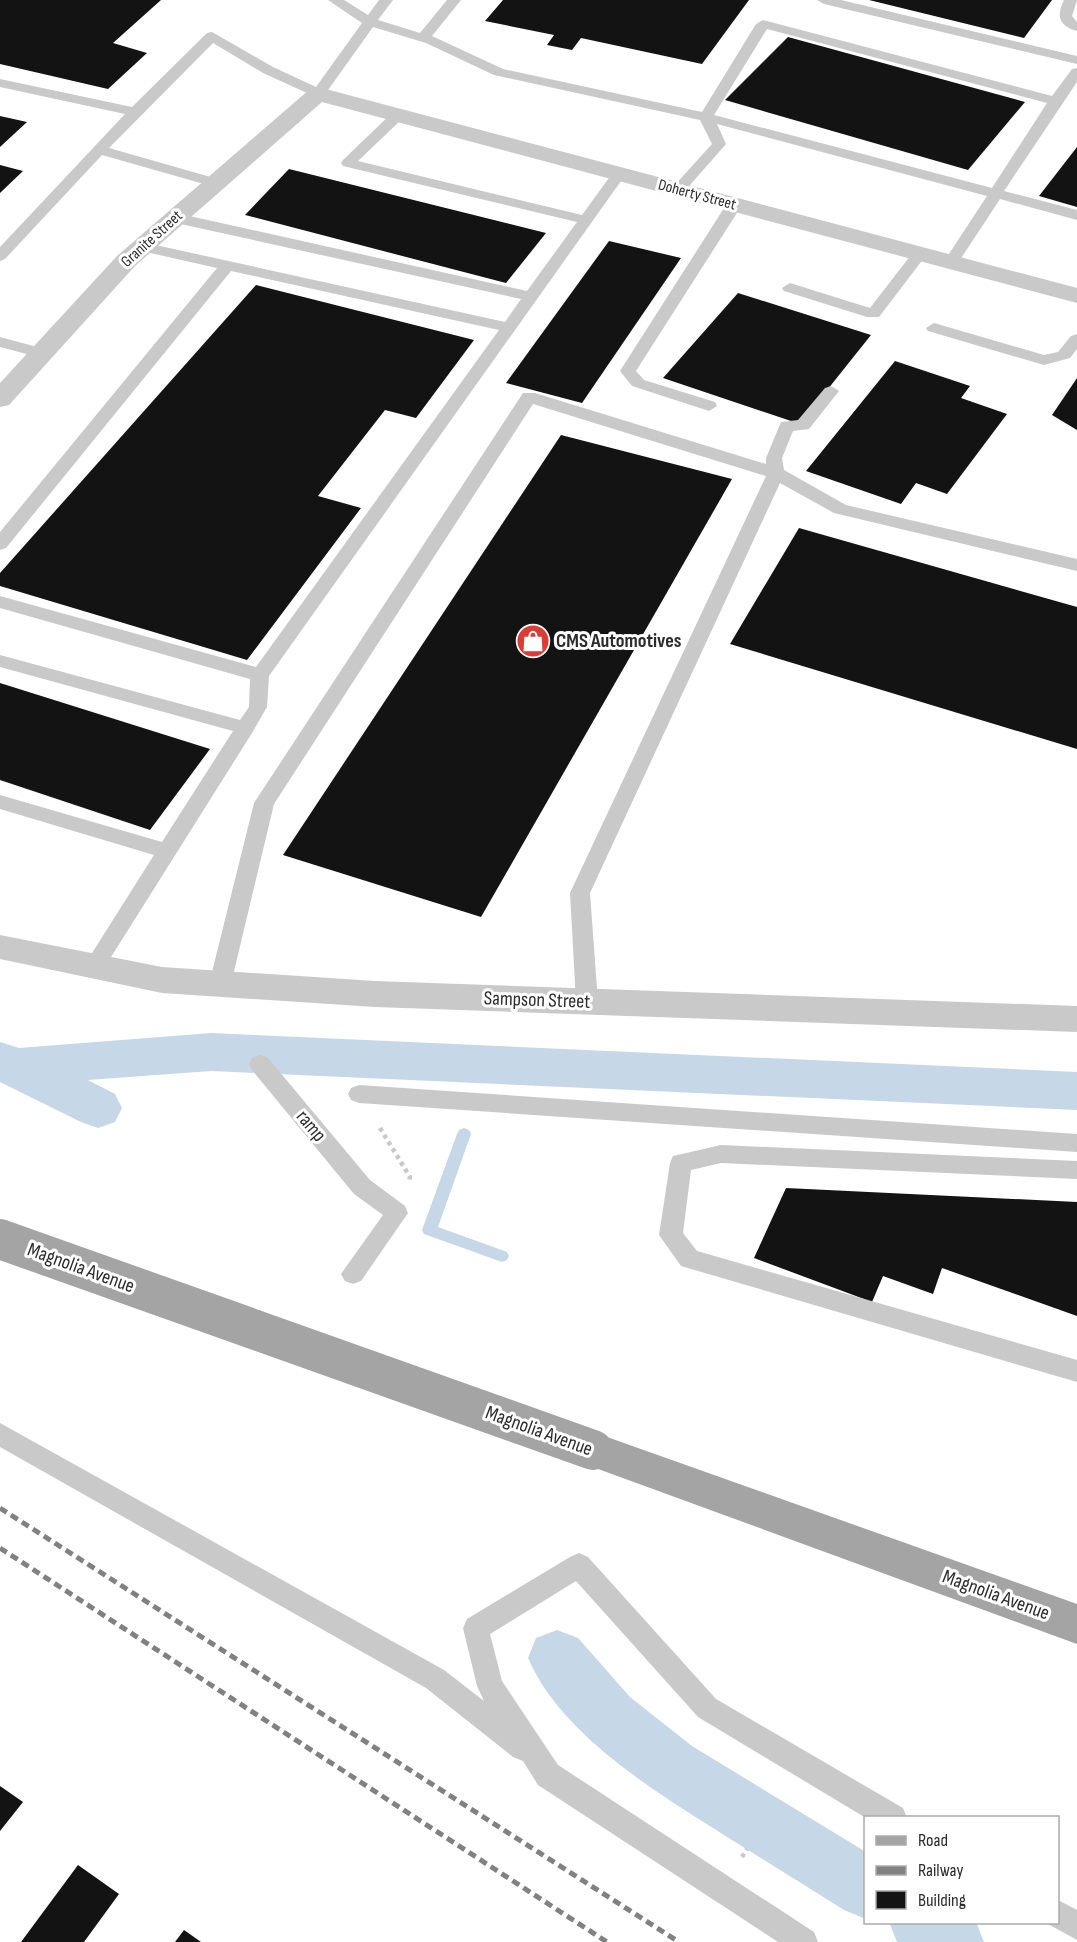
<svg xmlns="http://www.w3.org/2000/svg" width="1077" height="1942" font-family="'Sofia Sans Condensed',sans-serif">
  <rect width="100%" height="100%" fill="#fff"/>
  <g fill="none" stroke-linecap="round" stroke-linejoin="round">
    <g fill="#c6d7e8" fill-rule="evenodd">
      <polygon points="466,1058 471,1060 477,1077 475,1081 465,1081 459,1064 461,1060"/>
      <polygon points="464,1128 469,1130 471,1134 438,1227 507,1252 509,1256 507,1260 502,1262 424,1234 422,1230 457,1134 459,1130"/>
    </g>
    <g fill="#c6d7e8" fill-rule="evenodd">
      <polygon points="211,1033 1077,1072 1077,1110 211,1071 88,1080 115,1094 122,1108 115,1122 98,1128 81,1122 0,1082 0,1042 19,1048"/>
      <path d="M557 1630 578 1638 630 1697 692 1746 866 1852V1919L844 1910C804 1885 764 1860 724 1835 656 1792 561 1735 528 1658L536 1638Z"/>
      <polygon points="889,1922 976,1922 984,1942 897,1942"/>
    </g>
  </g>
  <g fill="#131313">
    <polygon points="0,0 161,0 113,43 147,53 108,89 0,64"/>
    <polygon points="503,0 749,0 702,64 581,38 572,50 547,45 554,35 485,21"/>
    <polygon points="869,0 1052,0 1024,38"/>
    <polygon points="788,37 1025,102 968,170 725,100"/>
    <polygon points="0,116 27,122 0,147"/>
    <polygon points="1077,147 1077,207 1039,196"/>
    <polygon points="0,165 23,171 0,193"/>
    <polygon points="289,169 546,233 506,283 245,215"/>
    <polygon points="609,241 681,258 582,403 506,383"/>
    <polygon points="256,285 474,340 416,418 385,410 318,496 361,508 247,660 0,586 0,573"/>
    <polygon points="738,293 871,335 800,424 663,378"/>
    <polygon points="895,361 970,386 961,398 1007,414 947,494 916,483 901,504 806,471"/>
    <polygon points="1077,378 1077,430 1052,415"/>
    <polygon points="561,435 732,479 481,917 283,855"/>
    <polygon points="799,528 1077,607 1077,749 730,644"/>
    <polygon points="0,683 210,749 150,830 0,780"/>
    <polygon points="786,1188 1077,1202 1077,1316 942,1268 933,1294 883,1276 872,1302 754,1258"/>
    <polygon points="0,1786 23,1802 0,1831"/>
    <polygon points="78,1865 119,1894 84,1942 21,1942"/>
    <polygon points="184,1930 201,1942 175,1942"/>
  </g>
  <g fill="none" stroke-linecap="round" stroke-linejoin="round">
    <g stroke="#c9c9c9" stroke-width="4.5" stroke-dasharray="4 4" stroke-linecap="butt">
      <polyline points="380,1128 410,1177 409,1181"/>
      <polyline points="742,1857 747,1849"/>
    </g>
    <g fill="#c9c9c9" fill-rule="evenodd">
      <path d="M328 0H344L368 15 379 0H393L378 20 420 33 447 0H461L432 36 503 69 702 112 756 24 763 20 1052 96 1072 69 1077 68V82L1004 191 1077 210V220L1000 199 956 266H946L943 263 987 196 717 124 726 144 683 193H673L671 190 673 187 712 144 700 120 494 75 426 43 373 27 323 97 318 98 263 73 213 43 109 148 221 180 223 183 221 186H211L102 155 5 259 0 261V247L125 114 0 87V79L132 107 207 33 212 32 273 67 316 87 362 23ZM767 29 1047 103 992 188 714 115Z"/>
      <polygon points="817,0 841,0 1077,56 1077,64 824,4"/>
      <path d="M1064 0H1077L1072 16 1077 22V31C1059 26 1056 16 1064 0Z"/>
      <polygon points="398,111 403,112 403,118 358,161 582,215 614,171 619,170 626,174 269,676 267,707 252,733 101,973 94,975 87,973 84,967 87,961 154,855 0,809 0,795 162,842 233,731 0,667 0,655 240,720 249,707 250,679 0,608 0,596 256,667 499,330 231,271 6,548 0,550 0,532 217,268 137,250 134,247 137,244 142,242 505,322 521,299 176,223 168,218 176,213 527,291 577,222 343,166 341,163 343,160 393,112"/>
      <polygon points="734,200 742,205 636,371 644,380 715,402 717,406 709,411 632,386 620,371 726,205"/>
      <polygon points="919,249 927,254 879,317 867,317 784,291 782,288 790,283 870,308 914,251"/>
      <polygon points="934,323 1044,355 1058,352 1071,336 1077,334 1077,349 1070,358 1044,365 928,331 926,328"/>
      <polygon points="0,337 48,350 50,353 42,358 0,347"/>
      <polygon points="831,386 839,391 809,429 793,431 782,458 784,470 846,505 1077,559 1077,571 834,513 780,483 590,893 598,1002 595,1008 587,1010 579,1008 576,1002 570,893 766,476 533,404 274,804 231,984 227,990 220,992 213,990 209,984 254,803 523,393 535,393 766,464 766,458 781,422 798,420 825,388"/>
      <polygon points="260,1055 268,1058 370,1180 405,1206 408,1213 361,1281 353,1284 345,1281 341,1274 383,1215 354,1194 252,1070 249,1064 252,1058"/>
      <polygon points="359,1085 1077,1134 1077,1152 359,1103 351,1100 348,1094 351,1088"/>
      <polygon points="721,1145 1077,1161 1077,1179 721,1163 691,1170 683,1233 697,1251 1077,1360 1077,1382 681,1266 659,1235 670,1163 673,1156"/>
      <polygon points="0,1423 444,1670 484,1701 477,1686 463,1628 467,1619 570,1557 579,1553 588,1557 716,1699 903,1808 907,1818 866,1818 698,1717 576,1581 490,1634 502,1681 558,1765 814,1932 818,1942 778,1942 538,1785 523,1761 513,1757 426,1688 0,1447"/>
      <polygon points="1058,1900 1077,1910 1077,1940 1048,1924 1058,1922"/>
    </g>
    <polygon fill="#c9c9c9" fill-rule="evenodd" points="318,87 1077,288 1077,303 322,102 135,266 9,405 0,407 0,383 117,256 310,89"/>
    <polygon fill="#c9c9c9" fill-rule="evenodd" points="0,935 162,967 375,981 1077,1006 1077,1032 375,1007 162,993 0,959"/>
    <polygon fill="#a4a4a4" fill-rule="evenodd" points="593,1432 1077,1604 1077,1644 579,1462 574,1450 579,1438"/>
    <g stroke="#818181" stroke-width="5" stroke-dasharray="8 5" stroke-linecap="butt">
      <polyline points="0,1508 679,1942"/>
      <polyline points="0,1548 607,1942"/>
    </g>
    <polyline stroke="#a4a4a4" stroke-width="40" points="0,1239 593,1450"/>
  </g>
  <defs>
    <g id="shop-disc" transform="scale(1.725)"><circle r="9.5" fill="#da3d36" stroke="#fff"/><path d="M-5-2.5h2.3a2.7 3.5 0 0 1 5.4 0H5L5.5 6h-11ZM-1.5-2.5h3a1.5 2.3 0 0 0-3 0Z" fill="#fff"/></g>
  </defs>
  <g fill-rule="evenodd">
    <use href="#shop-disc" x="533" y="641"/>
  </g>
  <g text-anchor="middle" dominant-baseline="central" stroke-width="6" stroke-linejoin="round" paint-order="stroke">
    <g font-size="16" fill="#2c2c2c" stroke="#fff">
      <text transform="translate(697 195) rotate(15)">Doherty Street</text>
      <text transform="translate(152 239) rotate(-42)">Granite Street</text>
    </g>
    <g font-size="20" font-weight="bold" fill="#2c2c2c" stroke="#fff" text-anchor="start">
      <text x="556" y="641">CMS Automotives</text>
    </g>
    <g font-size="20" fill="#2c2c2c" stroke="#fff">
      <text transform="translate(537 1000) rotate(2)">Sampson Street</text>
      <text transform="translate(311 1126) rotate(50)">ramp</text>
      <text transform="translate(81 1268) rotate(20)">Magnolia Avenue</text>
      <text transform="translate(539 1431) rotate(20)">Magnolia Avenue</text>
      <text transform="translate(996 1595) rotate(20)">Magnolia Avenue</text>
    </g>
  </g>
  <rect x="864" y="1816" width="195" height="108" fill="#ffffff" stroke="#ababab" stroke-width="1.5"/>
  <rect x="876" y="1836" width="30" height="9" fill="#a4a4a4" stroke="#ababab" stroke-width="1.5"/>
  <text x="918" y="1846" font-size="18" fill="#2c2c2c">Road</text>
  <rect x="876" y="1866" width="30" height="9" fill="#818181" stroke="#ababab" stroke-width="1.5"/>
  <text x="918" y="1876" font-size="18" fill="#2c2c2c">Railway</text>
  <rect x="876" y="1891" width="30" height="18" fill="#131313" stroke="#ababab" stroke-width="1.5"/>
  <text x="918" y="1906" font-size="18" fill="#2c2c2c">Building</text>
</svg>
